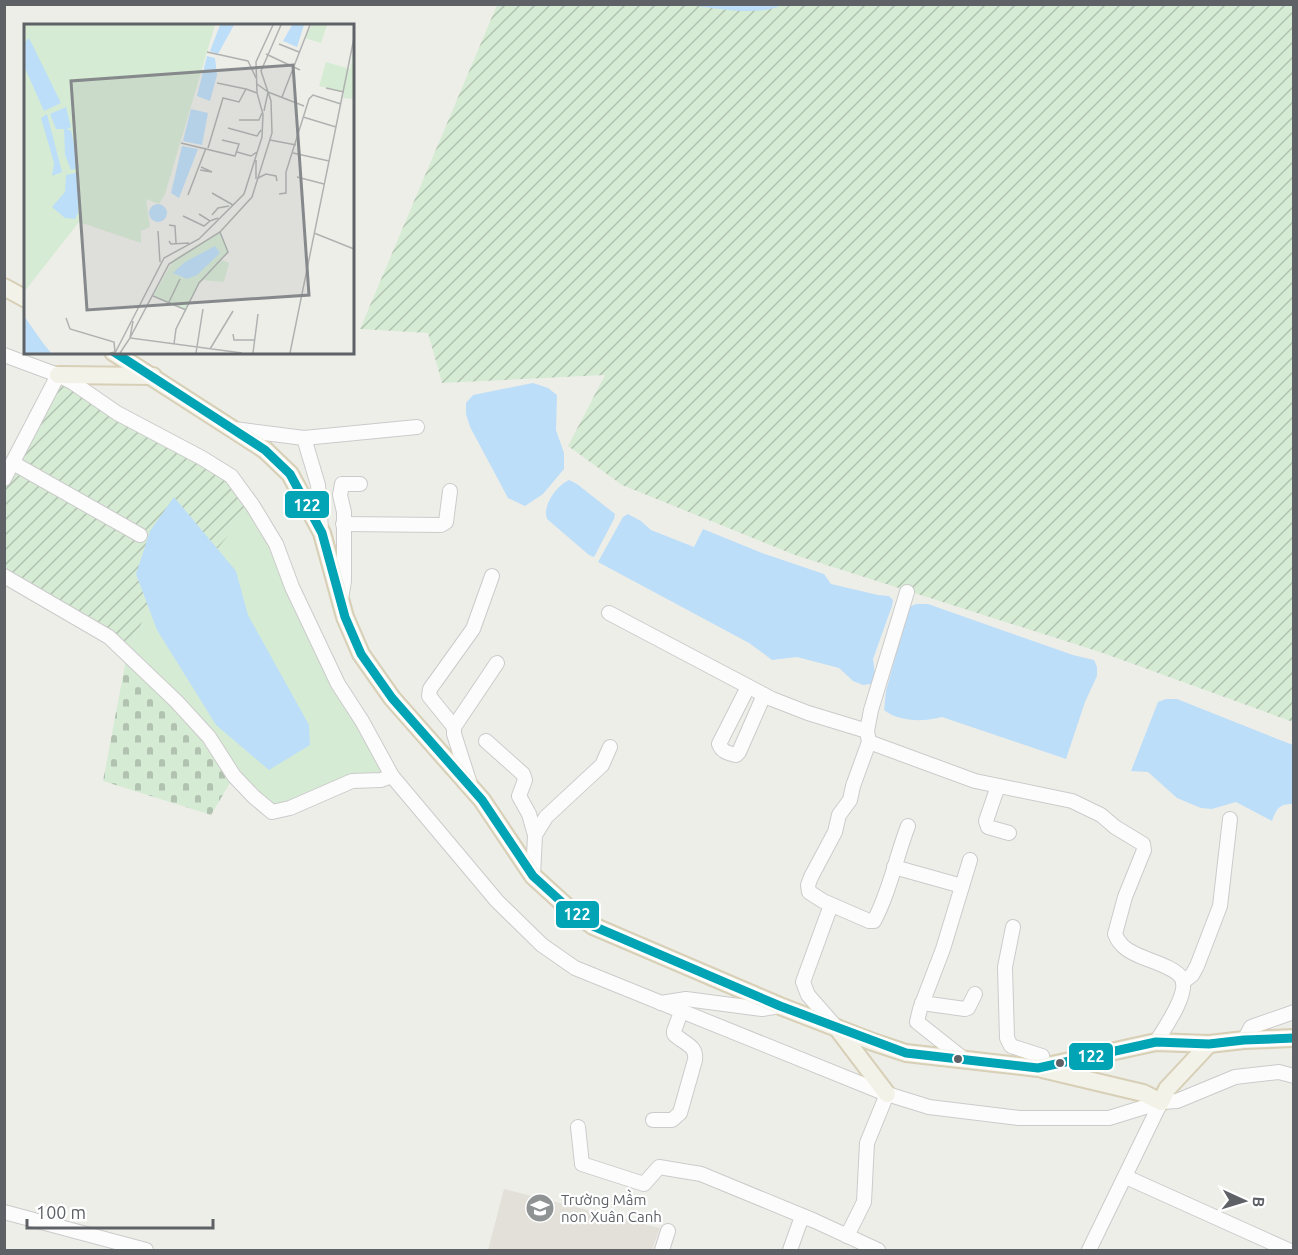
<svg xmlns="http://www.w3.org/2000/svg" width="1298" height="1255" font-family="Ubuntu,sans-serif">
  <defs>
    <pattern id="cemetery-stones" width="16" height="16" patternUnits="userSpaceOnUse" patternTransform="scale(1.5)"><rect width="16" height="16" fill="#d6ebd4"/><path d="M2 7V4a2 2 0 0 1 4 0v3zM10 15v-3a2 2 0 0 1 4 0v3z" fill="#b1c2b0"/></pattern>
    <pattern id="garden-furrows" width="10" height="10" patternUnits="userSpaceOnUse" patternTransform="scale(1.5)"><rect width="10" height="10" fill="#d6ebd4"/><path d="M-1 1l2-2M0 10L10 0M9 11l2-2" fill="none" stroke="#b1c2b0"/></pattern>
  </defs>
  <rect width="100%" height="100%" fill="#eeeee9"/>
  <polygon fill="#e2e0d8" points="504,1189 660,1228 652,1250 488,1250"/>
  <polygon fill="#d6ebd4" points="174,497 253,506 292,587 392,776 352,781 272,812 127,654 149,607 136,574"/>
  <polygon fill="url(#cemetery-stones)" points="127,654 177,702 234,776 211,815 103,781"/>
  <g fill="url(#garden-furrows)">
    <polygon points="497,5 1293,5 1293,722 1103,653 795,555 622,485 568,446 605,375 442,383 428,333 360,329"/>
    <polygon points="58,375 231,476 253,506 217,549 174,498 136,574 149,607 127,654 5,576 5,479"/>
  </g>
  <g fill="#bddef8">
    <path d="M781 5C763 17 712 8 690 5Z"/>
    <polygon points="533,383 548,388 557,395 556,430 564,453 564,469 543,494 525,506 508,498 470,427 466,414 466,403 473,395"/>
    <path d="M569 480 577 484 615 514 614 519 594 557 589 555 547 519C542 506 556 486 569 480Z"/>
    <polygon points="174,497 236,571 248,615 309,725 310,745 269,770 216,725 157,630 136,574 150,531"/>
    <polygon points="628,514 641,521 651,530 694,547 703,529 762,553 824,574 831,584 878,595 889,596 893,600 892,606 873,659 875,675 871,684 863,685 853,681 839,668 797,657 772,660 749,643 598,562 623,517"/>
    <path d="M916 604H928L1073 655 1094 660 1097 667V676L1085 702 1066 759 942 717C924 722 899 722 884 710L886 691 909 607Z"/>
    <path d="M1166 699H1177L1293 745V804C1279 804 1277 808 1272 821L1236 802 1212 809 1201 808 1177 798 1148 772 1131 771 1158 702Z"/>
  </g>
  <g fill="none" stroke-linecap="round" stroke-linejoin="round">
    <g stroke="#cbcbcb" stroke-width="16">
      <g id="minor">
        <polyline points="4,355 58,375 72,382 117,413 202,458 231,476 253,506 276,544 292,587 338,684 362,721 392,776 497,901 542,945 575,968 884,1093 929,1107 1019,1118 1109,1118 1161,1102 1177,1101 1235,1077 1279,1072 1294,1076"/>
        <polyline points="234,429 304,438 417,427"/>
        <polyline points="304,438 318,485 321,530"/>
        <polyline points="13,463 140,535"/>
        <polyline points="4,479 58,375"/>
        <polyline points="343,524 441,525 446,522 450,491"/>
        <polyline points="4,576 109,637 177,702 209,737 234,776 254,797 272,812 290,808 352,781 381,780 392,776"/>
        <path d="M907 592 871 710 867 731 869 742 853 786 850 800 839 815 835 832 811 877 808 885 809 892 823 901 869 921H874C890 891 896 857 908 826"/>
        <polyline points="341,599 344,581 344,512 340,495 342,484 360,484"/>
        <polyline points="609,613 772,699 808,713 867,731"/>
        <path d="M748 687 719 744C722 752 728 753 736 755L739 752 764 695"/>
        <polyline points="454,727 429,696 430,689 473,629 492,576"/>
        <polyline points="486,741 523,774 525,780 519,796 529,814 535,835"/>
        <path d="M869 742 975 781 1072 801 1101 815 1115 827 1143 844 1144 850 1125 897 1115 934C1120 947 1130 952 1142 957 1152 961 1178 969 1182 979 1189 994 1164 1029 1156 1042"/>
        <polyline points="470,784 454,734 454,727 497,663"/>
        <polyline points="998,786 986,821 988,827 1009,833"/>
        <polyline points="894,867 962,886"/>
        <polyline points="533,876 535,835 546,817 602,765 610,747"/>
        <polyline points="831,905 803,982 808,995 836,1027"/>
        <polyline points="1013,927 1005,967 1007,1038 1011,1046 1042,1056 1043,1061 1038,1068"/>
        <polyline points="1183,982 1192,975 1197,966 1220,906 1230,819"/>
        <polyline points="661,1003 686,999 762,1009 780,1006"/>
        <polyline points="922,1003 965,1009 968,1008 975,994"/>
        <polyline points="1244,1040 1251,1027 1294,1012"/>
        <polyline points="965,1060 917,1022 920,1009 943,949 970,860"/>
        <path d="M653 1120H672L680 1113 695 1060C697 1045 684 1044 674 1034V1031L681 1012"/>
        <polyline points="578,1127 582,1164 644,1184 659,1167 701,1174 815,1221 878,1250"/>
        <polyline points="1126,1177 1288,1250"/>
        <polyline points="4,1212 146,1250"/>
        <polyline points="847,1236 864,1202 867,1143 887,1094"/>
        <polyline points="662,1250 668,1231"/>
        <polyline points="790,1250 800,1222 805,1217"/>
        <polyline points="1089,1250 1161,1102"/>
      </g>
    </g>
    <g stroke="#d7cfb6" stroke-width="20">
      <g id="major">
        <polyline points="4,287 26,299"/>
        <polyline points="113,352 265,450 290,474 322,533 345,617 361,654 392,698 482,800 533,876 566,906 593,926 780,1006 873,1042 906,1053 1038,1068 1156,1042 1209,1044 1244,1040 1294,1038"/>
        <polyline points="58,375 153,376"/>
        <polyline points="837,1028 887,1094"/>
        <polyline points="1042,1069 1143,1093 1161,1102 1167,1089 1209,1044"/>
      </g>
    </g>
    <use href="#minor" stroke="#fcfcfc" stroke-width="14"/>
    <use href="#major" stroke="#f3f2e9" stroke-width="16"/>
    <g stroke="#fff" stroke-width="14">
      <polyline id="bus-1" points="114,352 265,450 290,474 322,533 345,617 361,654 392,698 482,800 533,876 566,906 593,926 780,1006 906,1053 1038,1068 1156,1042 1209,1044 1244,1040 1294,1038"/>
    </g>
    <use href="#bus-1" stroke="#00a4b4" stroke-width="9"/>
  </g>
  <defs>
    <g id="school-disc" transform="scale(1.5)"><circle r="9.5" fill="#909394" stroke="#fff"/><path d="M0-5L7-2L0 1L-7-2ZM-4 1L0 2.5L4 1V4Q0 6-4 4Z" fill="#fff"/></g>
  </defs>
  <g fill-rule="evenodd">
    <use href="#school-disc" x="540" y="1208"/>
  </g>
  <g fill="#5e6267" stroke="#fff" stroke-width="2">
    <circle cx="958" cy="1059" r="5"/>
    <circle cx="1060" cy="1063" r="5"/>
  </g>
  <g text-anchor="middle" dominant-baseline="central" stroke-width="4.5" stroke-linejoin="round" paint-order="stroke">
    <g font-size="15" fill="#5e6267" stroke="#fff" text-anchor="start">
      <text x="561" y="1199">Trường Mầm<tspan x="561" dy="17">non Xuân Canh</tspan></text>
    </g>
  </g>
  <g transform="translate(24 24)">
    <rect width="330" height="330" fill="#eeeee9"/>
    <path d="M288 1H303L297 19 281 14ZM330 27V75L319 74 320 68 295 62 302 38 326 45ZM196 208 204 228 177 256 163 255 150 235Z" fill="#d6ebd4"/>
    <path d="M198 236 205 239 200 258 177 256Z" fill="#d6ebd4"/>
    <path d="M0 1H191L141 170 135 180 122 175 126 203 117 207V219L55 198 0 268ZM150 235 158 241 150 249 177 256 162 286 129 272Z" fill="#d6ebd4"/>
    <path d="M196 1H210L194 30 186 27ZM268 1H280L273 23 259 17ZM5 14 37 79 20 87 0 42V19ZM183 32 191 34 193 51 186 77 173 72ZM42 83 47 103 42 106H47L55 144 47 146 41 131 40 105H32L26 90ZM167 85 184 89 178 121 159 117ZM23 90 38 148 28 152 30 139 17 94ZM158 122 174 125 155 174 147 169ZM55 148 54 189 51 195 41 194 28 183 41 168 42 151ZM125 189a9 9 0 1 1 18 0a9 9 0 1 1-18 0ZM191 222 196 229 173 251 163 255 149 249 161 238ZM0 292 19 319 27 329H0Z" fill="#bddef8"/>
    <path fill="none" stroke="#b0b2b1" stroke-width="1.5" d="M255 20 275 28M183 28 224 37 232 54M242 30 276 46M193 59 222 65M233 60 244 68 240 87M302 64 320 68M244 68 280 82M258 73 286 1M279 93 312 103M215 96H235L238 89M204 104 233 112 237 106M246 116 272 121M157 119 211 132 215 120 198 116M184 124 199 74 215 78 222 65 233 69M213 128 227 132 233 128M269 129 305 137M232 136V155M176 146 188 148 177 143M273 153 300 160M234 154 242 150 252 152 253 157M188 169 209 181M255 170 262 169V148L285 75 289 71 317 80M164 171 182 124M175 190 186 197 194 194M188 191 194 184 205 182M159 192 180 202 186 197M145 201 151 202 152 219M134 207 136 238M290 209 330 225M145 217 147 220 165 219M129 272 162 286M145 278 156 255M42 294 46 305 90 318 91 328 86 329M209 310 210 316H231M150 320 152 305 175 259 204 228 196 208M186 325 209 287M91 329 140 234 175 215 220 170 238 113 239 90 233 69 232 38 249 1M96 329 106 314 109 297M172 329 179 285M218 329 106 314 145 240 196 208 228 173 248 109 247 77 237 47 257 1M229 329 234 290M266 329 330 14"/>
    <path fill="#86898b" fill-opacity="0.15" stroke="#86898b" stroke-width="3" d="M269 41 285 271 63 286 47 57Z"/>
    <rect width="330" height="330" fill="none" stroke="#5e6267" stroke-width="3"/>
  </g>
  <g stroke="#fff" stroke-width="2">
    <rect x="284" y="490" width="46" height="29" rx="6" fill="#00a4b4"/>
    <rect x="555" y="900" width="45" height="29" rx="6" fill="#00a4b4"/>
    <rect x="1068" y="1042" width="46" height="29" rx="6" fill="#00a4b4"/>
  </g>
  <g font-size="16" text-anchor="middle" font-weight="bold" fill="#fff">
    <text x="307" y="511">122</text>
    <text x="577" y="920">122</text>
    <text x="1091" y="1062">122</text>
  </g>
  <rect width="1298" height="1255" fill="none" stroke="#5e6267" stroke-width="12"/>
  <g transform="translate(1244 1201) rotate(94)" stroke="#ffffff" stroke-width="4.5" paint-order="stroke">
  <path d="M0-4.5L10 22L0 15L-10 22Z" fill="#5e6267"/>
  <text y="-9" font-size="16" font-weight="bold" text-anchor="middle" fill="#5e6267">B</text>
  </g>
  <path d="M27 1219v9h186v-9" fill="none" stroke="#5e6267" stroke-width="3"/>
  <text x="36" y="1219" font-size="18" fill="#5e6267" stroke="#ffffff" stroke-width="4.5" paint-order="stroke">100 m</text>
</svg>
